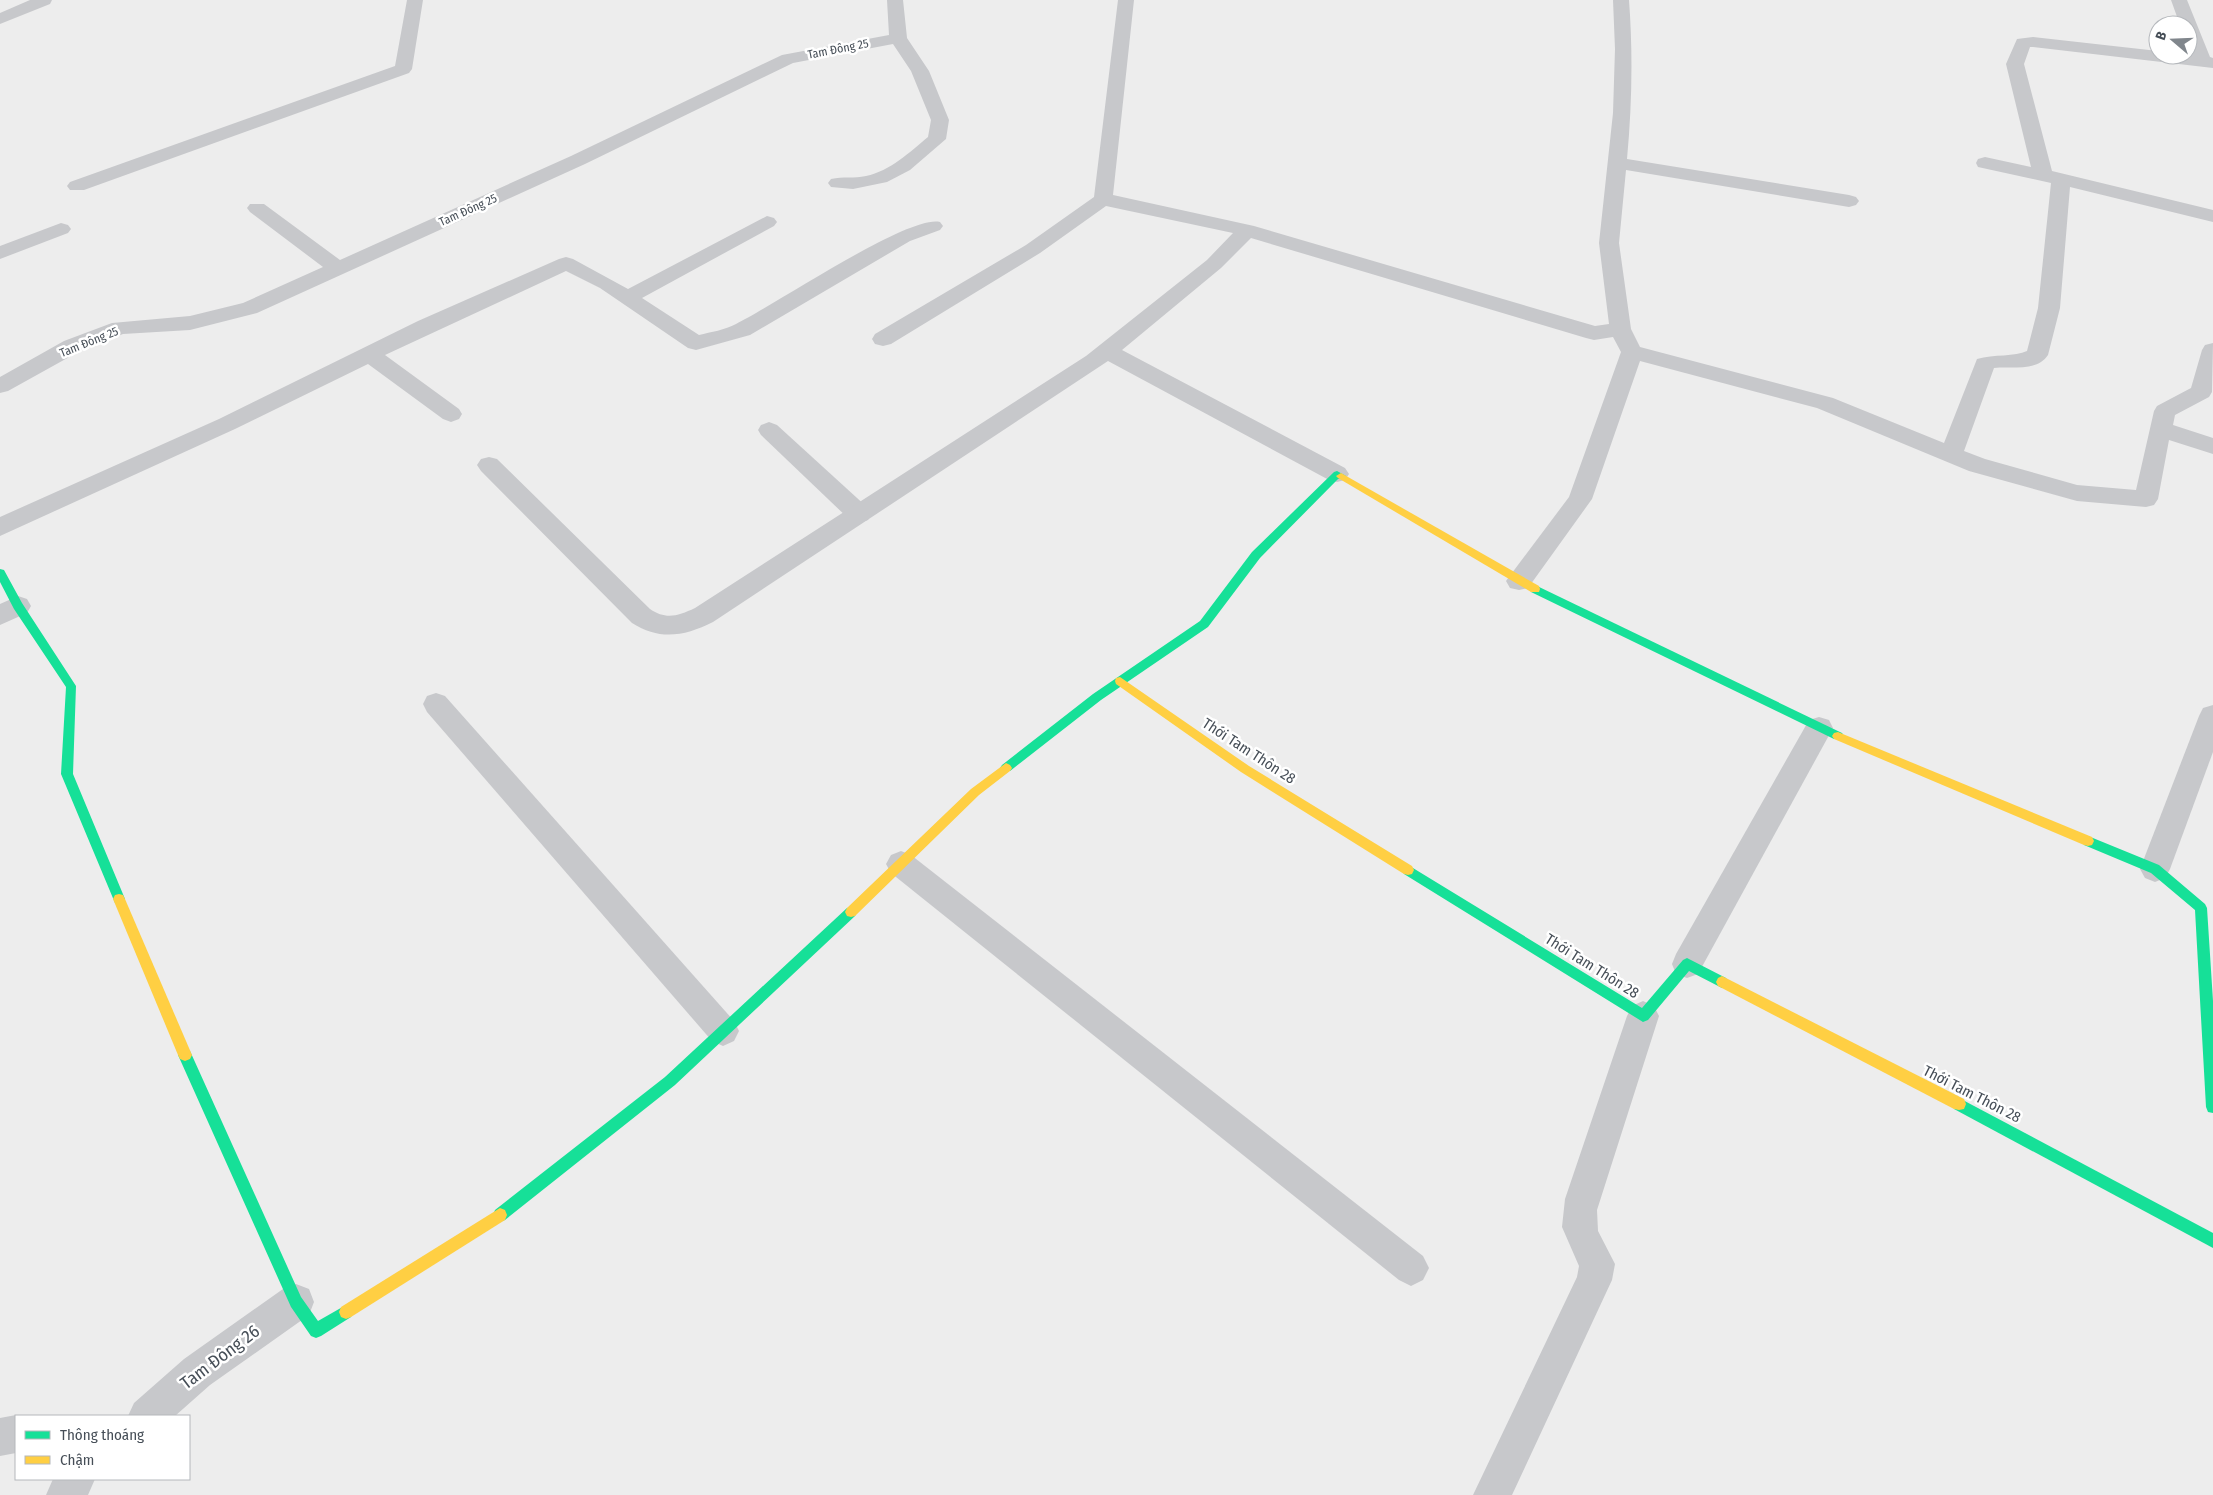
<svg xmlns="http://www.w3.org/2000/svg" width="2213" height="1495" font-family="'Fira Sans Condensed',sans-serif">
  <rect width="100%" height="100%" fill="#ededed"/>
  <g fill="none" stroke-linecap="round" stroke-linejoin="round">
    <g fill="#c7c8cb" fill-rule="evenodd">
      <polygon points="769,422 777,425 868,508 871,514 868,520 859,523 850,520 761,435 758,430 761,425"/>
      <polygon points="18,596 27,599 31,606 27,613 0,625 0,604"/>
      <polygon points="436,693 445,696 734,1021 739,1031 734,1041 723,1046 712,1041 427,712 423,704 427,696"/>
      <polygon points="901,851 911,855 1423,1256 1429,1268 1423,1280 1411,1286 1399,1280 891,873 886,864 891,855"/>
    </g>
    <g fill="#c7c8cb" fill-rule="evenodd">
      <polygon points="30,0 52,0 50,4 0,24 0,13"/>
      <polygon points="407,0 423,0 412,69 409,73 84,190 70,190 67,186 70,182 395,66"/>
      <path d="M887 0H903L907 38 929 71 949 120 946 139 910 170 887 182 853 189 831 187 828 183 831 179C843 176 854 179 866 176 890 171 910 152 928 137L931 120 911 71 893 44 793 63 585 164 257 313 190 330 123 334 80 351 8 391 0 393V377L64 341 112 323 190 316 243 303 323 267 250 212 247 208 250 204H264L340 260 571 156 782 55 889 35Z"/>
      <path d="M1118 0H1134L1113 195 1254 226 1595 326 1609 324 1599 243 1613 113 1615 49 1613 0H1629C1633 53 1632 106 1627 159L1849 195 1856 197 1859 201 1856 205 1849 207 1626 170 1619 243 1631 329 1640 347 1833 398 1944 443 1977 359C1994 354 2015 357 2027 351L2038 308 2051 183 1978 167 1976 163 1978 159 1985 157 2031 167 2006 64 2017 39 2033 37 2158 51V55H2192L2188 45V25H2180L2171 0H2187L2210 57 2213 58V68L2033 47H2030L2024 64 2052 171 2213 210V222L2070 187 2060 308 2048 355C2037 372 2011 366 1994 368L1964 451 1985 459 2077 485 2136 490 2154 411 2157 406 2191 388 2202 350 2205 345 2213 343 2212 392 2209 397 2175 415 2173 425 2213 438V454L2169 440 2158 499 2154 505 2146 507 2077 501 1969 471 1817 408 1640 361 1592 499 1528 588 1519 590 1510 588 1506 581 1569 497 1621 352 1613 337 1594 340 1586 338 1251 238 1221 268 1122 350 1345 468 1349 474 1345 480 1337 482 1329 480 1108 361 713 622C685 636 660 641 632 623L481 471 477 465 481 459 489 457 497 459 650 609C666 620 678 616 695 608L1086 356 1207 260 1233 233 1106 206 1040 253 891 344 883 346 875 344 872 339 875 334 1026 245 1094 197Z"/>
      <path d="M767 216 774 218 777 222 774 226 642 298 699 335C711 332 725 330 736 324 773 306 909 214 940 222L943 226 940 230 910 241 750 335 696 350 688 348 600 288 566 271 385 355 459 409 462 414 459 419 451 422 443 419 368 364 235 429 0 536V517L219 419 418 321 559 259 566 257 573 259 628 289Z"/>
      <polygon points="61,223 68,225 71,229 68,233 0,259 0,246"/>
      <polygon points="2213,705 2213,752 2170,869 2165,878 2155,882 2145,878 2140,869 2199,716 2203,708"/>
      <polygon points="1819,717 1829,720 1833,728 1698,974 1687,978 1676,974 1672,964 1676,954 1809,720"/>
      <polygon points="1643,1001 1654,1006 1659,1016 1597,1210 1598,1231 1615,1264 1612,1280 1512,1495 1473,1495 1577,1277 1579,1266 1562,1227 1565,1199 1627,1016 1632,1006"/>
      <polygon points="296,1284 309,1289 314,1302 309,1315 210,1385 175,1416 128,1416 134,1403 184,1359 283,1289"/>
      <polygon points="16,1415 18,1416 16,1416 16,1453 0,1456 0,1418"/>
      <polygon points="53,1479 95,1479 88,1495 46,1495"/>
    </g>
    <g fill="#16e098" fill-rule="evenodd">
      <polygon points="1337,471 1346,476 1344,478 1338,479 1260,558 1208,627 1101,700 1010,771 1002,771 1000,768 1002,765 1093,694 1200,621 1252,552 1334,472"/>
      <polygon points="0,569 4,570 22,603 76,686 73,774 125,899 123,903 119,904 115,903 61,774 66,687 14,609 0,582"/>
      <polygon points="1535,585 1842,733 1844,736 1842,739 1834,739 1531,592 1530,589"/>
      <polygon points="2088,836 2159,865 2205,904 2207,908 2213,1001 2213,1113 2208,1112 2206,1107 2195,910 2151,873 2084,845 2082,841 2084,837"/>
      <polygon points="1408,865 1642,1008 1683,960 1687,958 1726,978 1728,982 1726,986 1722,988 1689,971 1648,1020 1643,1022 1404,874 1402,870 1404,866"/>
      <polygon points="851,907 855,908 857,912 855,916 675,1085 505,1220 500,1222 495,1220 493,1215 495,1210 665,1077 847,908"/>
      <polygon points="185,1049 190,1051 301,1297 318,1321 346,1305 351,1307 353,1312 351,1317 321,1336 316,1338 311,1336 291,1307 178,1055 180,1051"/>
      <polygon points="1959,1098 2213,1233 2213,1248 1954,1109 1952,1104 1954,1099"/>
    </g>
    <g fill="#ffcf43" fill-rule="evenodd">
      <polygon points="1341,473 1539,586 1540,589 1539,592 1531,592 1338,478 1336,476"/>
      <polygon points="1120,677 1249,766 1412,866 1414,870 1412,874 1408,875 1404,874 1241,772 1116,684 1115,681 1116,678"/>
      <polygon points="1838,732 2092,837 2094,841 2092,845 2088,846 2084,845 1834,739 1832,736 1834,733"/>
      <polygon points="1006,763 1010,765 1012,768 1010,771 979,795 855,916 851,917 847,916 845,912 847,908 971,789"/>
      <polygon points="119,894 123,895 125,899 192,1055 190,1059 185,1061 180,1059 178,1055 113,899 115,895"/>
      <polygon points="1722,976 1964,1099 1966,1104 1964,1109 1959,1110 1954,1109 1718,986 1716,982 1718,978"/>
      <polygon points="500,1208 505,1210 507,1215 505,1220 351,1317 346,1319 341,1317 339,1312 341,1307"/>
    </g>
  </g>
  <g text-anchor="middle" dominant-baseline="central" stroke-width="5" stroke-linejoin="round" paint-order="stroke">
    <g font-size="12" fill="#464e57" stroke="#fff">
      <text transform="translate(838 49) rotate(-11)">Tam Đông 25</text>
      <text transform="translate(468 210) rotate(-24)">Tam Đông 25</text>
      <text transform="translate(89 342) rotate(-22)">Tam Đông 25</text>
    </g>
    <g font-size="15" fill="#464e57" stroke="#fff">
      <text transform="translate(1249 751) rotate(33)">Thới Tam Thôn 28</text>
      <text transform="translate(1592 966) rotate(32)">Thới Tam Thôn 28</text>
      <text transform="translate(1972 1094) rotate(27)">Thới Tam Thôn 28</text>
    </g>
    <g font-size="18" fill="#464e57" stroke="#fff">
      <text transform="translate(220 1357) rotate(-37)">Tam Đông 26</text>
    </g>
  </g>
  <rect x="15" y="1415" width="175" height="65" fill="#ffffff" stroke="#b5b8bc"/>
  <rect x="25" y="1431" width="25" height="8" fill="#16e098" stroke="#b5b8bc"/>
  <text x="60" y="1440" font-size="15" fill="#464e57">Thông thoáng</text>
  <rect x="25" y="1456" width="25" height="8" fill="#ffcf43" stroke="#b5b8bc"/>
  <text x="60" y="1465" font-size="15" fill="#464e57">Chậm</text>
  <g transform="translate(2173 40) rotate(289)"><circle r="24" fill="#ffffff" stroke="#b5b8bc"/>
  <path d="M0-4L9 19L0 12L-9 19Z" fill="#80868c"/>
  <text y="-8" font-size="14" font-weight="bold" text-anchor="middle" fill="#464e57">B</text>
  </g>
</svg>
